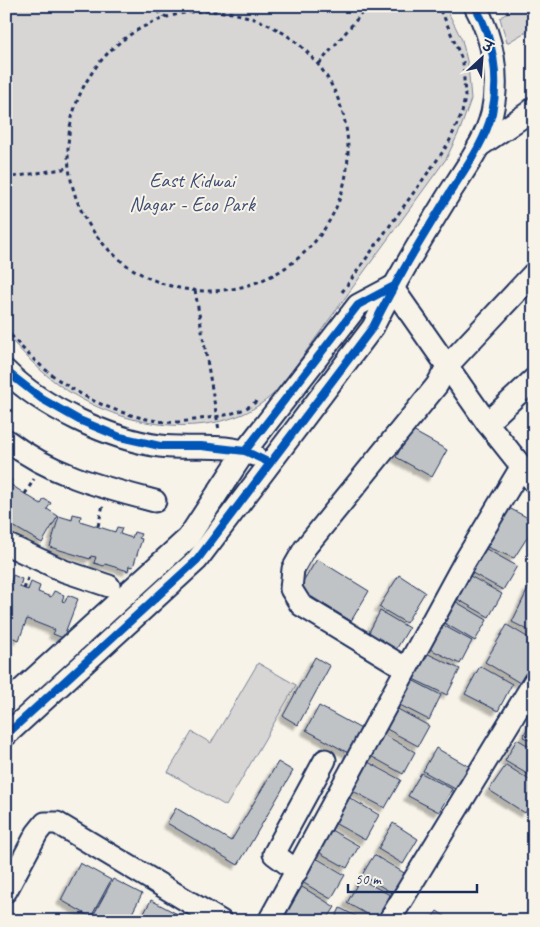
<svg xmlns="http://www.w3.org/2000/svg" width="540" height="927" font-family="Caveat,'Playpen Sans Deva',sans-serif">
  <defs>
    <filter id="shadow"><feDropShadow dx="-4.5" dy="4.5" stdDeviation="1" flood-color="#0004"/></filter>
  </defs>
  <rect width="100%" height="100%" fill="#f7f3e8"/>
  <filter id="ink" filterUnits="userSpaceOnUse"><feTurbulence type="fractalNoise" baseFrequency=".02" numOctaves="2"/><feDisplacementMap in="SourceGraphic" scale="10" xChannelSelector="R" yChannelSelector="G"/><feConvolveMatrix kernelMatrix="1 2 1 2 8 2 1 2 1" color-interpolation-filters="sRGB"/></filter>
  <g filter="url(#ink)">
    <g fill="#d7d6d4" stroke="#798299">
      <path d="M6 6H445L462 40 468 65 471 99 460 130 446 159 278 390C267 400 256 408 243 414 185 438 112 422 62 387 40 372 23 353 6 334Z"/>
      <polygon points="505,6 534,6 534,27 507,43 500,18 508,12"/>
      <polygon points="258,663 296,685 226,806 168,772 192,732 211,743"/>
    </g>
    <g fill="#c0c3c5" stroke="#1b2f5e" filter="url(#shadow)">
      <polygon points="411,430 447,450 432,477 396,457"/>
      <polygon points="8,477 12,480 10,484 25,494 41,504 44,499 51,503 47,509 58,516 42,543 6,522 6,479"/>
      <polygon points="509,508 534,521 534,527 514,558 487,547"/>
      <polygon points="73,514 81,516 80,521 115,532 117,527 122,528 120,534 132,538 134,532 141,534 139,538 142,539 133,567 129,566 128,571 105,564 104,566 94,563 96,557 91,556 90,559 50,547 59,516 72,520"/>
      <polygon points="479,545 517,566 503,590 465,569"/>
      <polygon points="317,559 369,591 351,621 299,589"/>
      <polygon points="463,572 502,594 489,617 450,595"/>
      <polygon points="13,575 22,579 20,587 28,590 31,582 40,586 38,592 51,597 54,591 64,595 62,601 65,602 68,595 78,599 63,638 53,634 55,630 27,619 19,640 11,637 6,651 6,580 11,582"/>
      <polygon points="399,575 425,592 406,623 379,607"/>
      <polygon points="529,587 534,589 534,633 512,622"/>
      <polygon points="453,600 487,620 475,641 441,621"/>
      <polygon points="380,611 409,628 394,653 366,638"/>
      <polygon points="437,622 472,641 460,664 424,646"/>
      <polygon points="507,625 534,641 534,659 520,683 485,662"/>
      <polygon points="424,652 460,669 447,695 411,678"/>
      <polygon points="315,657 330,666 298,725 283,716"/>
      <polygon points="480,666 512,684 498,711 465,694"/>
      <polygon points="408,678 441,695 429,720 396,703"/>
      <polygon points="319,706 365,731 352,755 306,730"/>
      <polygon points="394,707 429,726 418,746 383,727"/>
      <polygon points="534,715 534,742 523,737"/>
      <polygon points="381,733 415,752 403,774 369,755"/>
      <polygon points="517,739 534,749 534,778 505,761"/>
      <polygon points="436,748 470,767 457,790 423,771"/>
      <polygon points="278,762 293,771 238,865 167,823 176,808 231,841"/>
      <polygon points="368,762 401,780 385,808 353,791"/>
      <polygon points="506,765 534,783 534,799 525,813 489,790"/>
      <polygon points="421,773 452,789 439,812 408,796"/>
      <polygon points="343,794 379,815 365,840 329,820"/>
      <polygon points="393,823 418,839 403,864 378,849"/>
      <polygon points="326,827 359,846 347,868 313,849"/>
      <polygon points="374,855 406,874 394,894 362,875"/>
      <polygon points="316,858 345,875 331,899 302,882"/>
      <polygon points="80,863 111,880 91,917 61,900"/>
      <polygon points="113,879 142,894 128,921 103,921 93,916"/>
      <polygon points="360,879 390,895 377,920 347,903"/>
      <polygon points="302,887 335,907 326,921 282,921"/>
      <polygon points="151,900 179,915 176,921 140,921"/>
      <polygon points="340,908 365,921 334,921"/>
      <polygon points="437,911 452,921 430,921"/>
    </g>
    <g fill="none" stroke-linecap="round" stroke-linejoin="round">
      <g stroke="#1b2f5e" stroke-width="25">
        <g id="minor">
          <polyline points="478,147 528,113 534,108"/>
          <polyline points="392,287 487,423 534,482"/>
          <path d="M6 371C42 407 109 439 160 446 191 450 225 442 254 455"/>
          <polyline points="487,423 534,379"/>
          <path d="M6 440C52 475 101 487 155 501"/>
          <polyline points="6,544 64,571 109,586"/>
          <polyline points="405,668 301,605 291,589 293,569 305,548 437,385 448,365 534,273"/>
          <polyline points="6,704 188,538 245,451 358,305 392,287"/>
          <path d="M6 735 197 560 373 327C396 280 422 238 449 194 465 169 485 142 492 113 500 77 493 38 475 6"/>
          <polyline points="297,871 274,854 325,760"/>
          <polyline points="6,891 37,833 45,823 57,823 221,921"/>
          <polyline points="269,921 465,561 522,466"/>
          <polyline points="389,921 534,682"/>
        </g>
      </g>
      <g stroke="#1b2f5e" stroke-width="3" stroke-dasharray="4 4" stroke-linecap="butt">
        <polyline points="151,6 165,17 168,6"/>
        <polyline points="6,9 8,6"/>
        <circle cx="208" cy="151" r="140"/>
        <polyline points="319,64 368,6"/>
        <polyline points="6,178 69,168"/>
        <polyline points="195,290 219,430"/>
        <polyline points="342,292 440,156 449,142 462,113 465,97 463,62 444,17 437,6"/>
        <path d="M6 329C45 379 101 414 165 422 178 423 194 420 207 418 224 416 244 412 257 401"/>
        <polyline points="25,494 34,479"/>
        <polyline points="98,526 103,505"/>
        <polyline points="24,589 29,575"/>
      </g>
      <use href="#minor" stroke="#f7f3e8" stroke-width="21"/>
      <g stroke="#f7f3e8" stroke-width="11">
        <g id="cycleway">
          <polyline points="6,371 42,399 79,420 120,437 160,446 201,446 245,451 270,463"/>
          <polyline points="245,451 358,305 392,287"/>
          <path d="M6 735 197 560 373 327C396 280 422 238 449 194 465 169 485 142 492 113 500 77 493 38 475 6"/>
        </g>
      </g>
      <use href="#cycleway" stroke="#0057b8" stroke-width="8"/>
    </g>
  </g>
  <g text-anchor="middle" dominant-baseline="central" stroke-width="4" stroke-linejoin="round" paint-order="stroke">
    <g font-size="21" fill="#415076" stroke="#f7f3e8">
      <text x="192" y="180">East Kidwai<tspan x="192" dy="24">Nagar - Eco Park</tspan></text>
    </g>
  </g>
  <rect width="540" height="927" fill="none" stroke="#f7f3e8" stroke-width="25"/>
  <rect x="12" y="12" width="515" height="902" fill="none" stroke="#1b2f5e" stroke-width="2" filter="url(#ink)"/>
  <g transform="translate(482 58) rotate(26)" stroke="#f7f3e8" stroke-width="4" paint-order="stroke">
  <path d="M0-4L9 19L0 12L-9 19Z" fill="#1b2f5e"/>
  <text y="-8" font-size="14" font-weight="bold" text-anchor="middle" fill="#1b2f5e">उ</text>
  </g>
  <path d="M348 884v8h129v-8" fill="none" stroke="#1b2f5e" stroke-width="2.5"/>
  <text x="355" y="884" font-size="15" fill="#1b2f5e" stroke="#f7f3e8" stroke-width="4" paint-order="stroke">50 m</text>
</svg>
